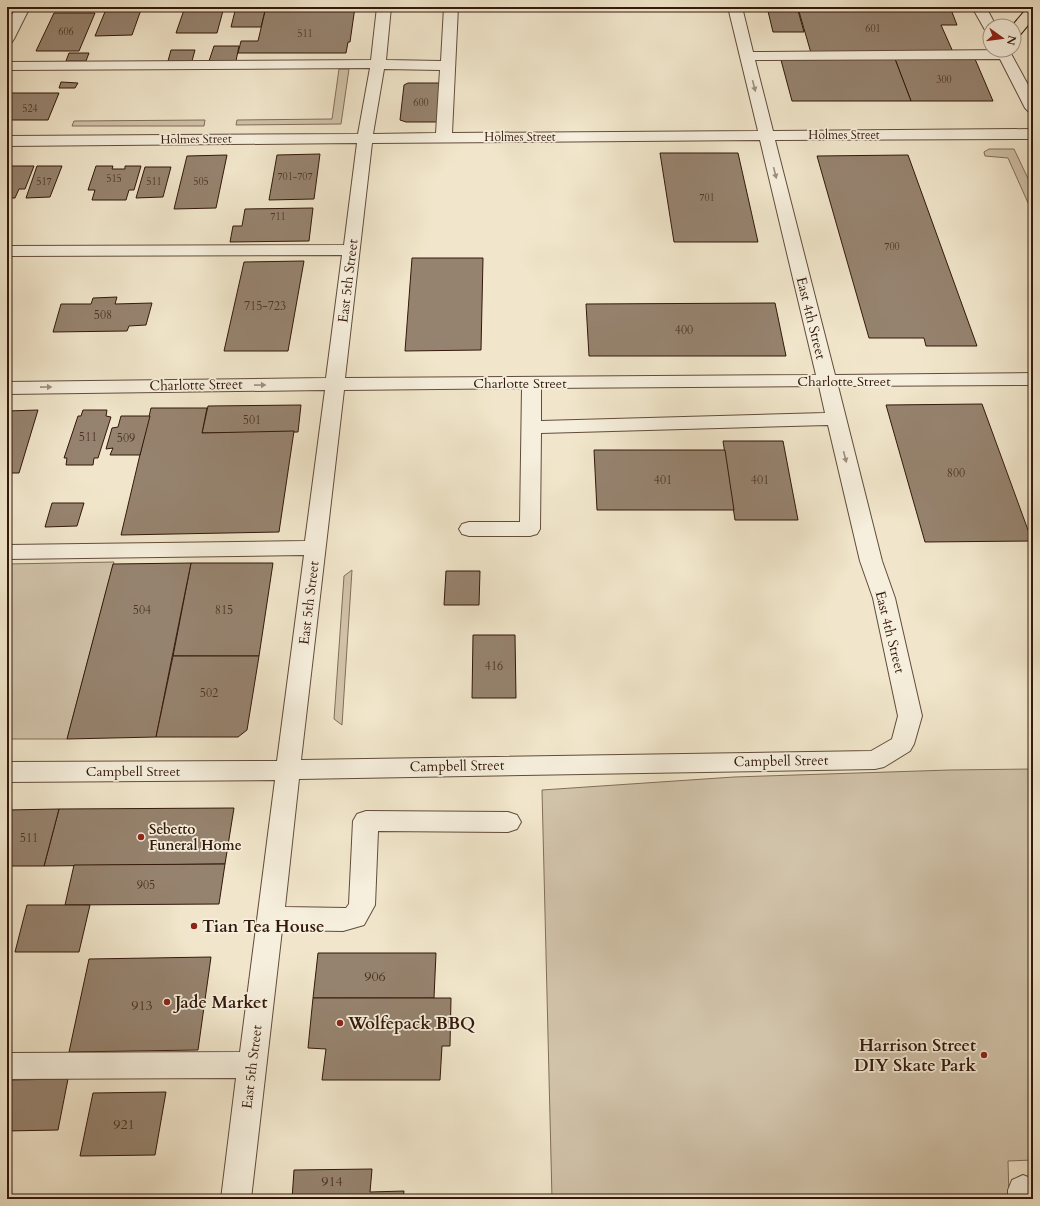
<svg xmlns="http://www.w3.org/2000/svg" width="1040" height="1206" font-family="Cardo,serif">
  <rect width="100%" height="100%" fill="#f1e6cb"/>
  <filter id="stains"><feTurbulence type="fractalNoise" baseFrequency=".005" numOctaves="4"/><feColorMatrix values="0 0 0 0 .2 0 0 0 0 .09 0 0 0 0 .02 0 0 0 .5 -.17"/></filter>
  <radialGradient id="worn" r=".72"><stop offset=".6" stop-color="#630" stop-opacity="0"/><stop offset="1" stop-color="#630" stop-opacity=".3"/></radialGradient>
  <g fill="#d1c3aa" stroke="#826e5a">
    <polygon points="339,69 349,69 341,124 236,125 237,120 332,119"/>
    <polygon points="205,120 204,126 72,126 74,121"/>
    <polygon points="989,149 1014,149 1033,189 1033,214 1008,158 985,156 984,152"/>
    <polygon points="114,562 67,739 7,739 7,564"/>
    <polygon points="352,570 342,725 334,719 344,576"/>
    <polygon points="1033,769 1033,1160 1008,1161 1009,1199 552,1199 542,790 734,777 950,770"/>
  </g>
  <g fill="#96836f" stroke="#33180b">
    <polygon points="107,7 142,7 132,35 95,36"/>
    <polygon points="185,7 224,7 217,33 176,33"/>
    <polygon points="236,7 266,7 261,27 231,27"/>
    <polygon points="266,7 355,7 350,42 348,42 346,53 238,53 241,41 258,41"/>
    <polygon points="767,7 797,7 804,32 773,32"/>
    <polygon points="847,7 950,7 957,25 941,25 953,52 811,53 798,8 847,8"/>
    <polygon points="54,13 95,13 79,51 36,51"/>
    <polygon points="214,46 239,46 236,61 209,61"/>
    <polygon points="171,50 195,50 192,61 168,61"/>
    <polygon points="69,53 89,53 86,61 66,61"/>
    <polygon points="895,59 975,59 993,101 911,101"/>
    <polygon points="895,59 911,101 792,101 781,60"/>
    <polygon points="61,82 78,83 75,88 59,88"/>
    <polygon points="408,83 442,83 438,122 406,122 400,120 404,85"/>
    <polygon points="10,93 59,93 48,120 7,120 7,99"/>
    <polygon points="660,153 738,153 758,242 674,242"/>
    <polygon points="320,154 314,199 269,200 277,155"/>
    <polygon points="227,155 216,208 174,209 187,156"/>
    <polygon points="908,155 977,346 926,346 924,338 869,338 817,156"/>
    <polygon points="7,166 34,166 25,189 19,189 15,198 7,198"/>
    <polygon points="37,166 62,166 50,197 26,198"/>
    <polygon points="96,166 113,166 112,169 125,169 125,166 141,166 134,190 129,190 126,200 92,200 95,190 88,190"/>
    <polygon points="145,167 171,167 163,197 136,198"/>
    <polygon points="313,208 309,241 230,242 233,226 242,226 245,209"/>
    <polygon points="412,258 483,258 481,350 405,351"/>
    <polygon points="304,261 288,351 224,351 244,262"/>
    <polygon points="117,297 115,304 152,303 146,325 129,326 127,331 53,332 61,304 91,304 93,298"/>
    <polygon points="775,303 786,356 589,356 586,304"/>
    <polygon points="982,404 1032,541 925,542 886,405"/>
    <polygon points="301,405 298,432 202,433 208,406"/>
    <polygon points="151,408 207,408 202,433 294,431 279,532 121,535"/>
    <polygon points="38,410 19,473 7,473 7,411"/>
    <polygon points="83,410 107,410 106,416 111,417 98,458 94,458 93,465 66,465 67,458 64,458 78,416 81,416"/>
    <polygon points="121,416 150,416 140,455 110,455 113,448 106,449 112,428 118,427"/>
    <polygon points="723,441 783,441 798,520 735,520"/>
    <polygon points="594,450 725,450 734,510 597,510"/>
    <polygon points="52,503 84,503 77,526 45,527"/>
    <polygon points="191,563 273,563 259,656 173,656"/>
    <polygon points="191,563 156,737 67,739 113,564"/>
    <polygon points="446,571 480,571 479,605 444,605"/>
    <polygon points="473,635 515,635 516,698 472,698"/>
    <polygon points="173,656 259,656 247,730 238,737 156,737"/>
    <polygon points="234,808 225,864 44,866 59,809"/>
    <polygon points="59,809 44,866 7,866 7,810"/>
    <polygon points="225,864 219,904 65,905 74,865"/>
    <polygon points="27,905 90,905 79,952 15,952"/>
    <polygon points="318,953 436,953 434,998 313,998"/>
    <polygon points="211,957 198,1050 69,1052 89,959"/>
    <polygon points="313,998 451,998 450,1046 442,1046 440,1080 322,1080 326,1049 308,1048"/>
    <polygon points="68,1079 58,1130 7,1131 7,1080"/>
    <polygon points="166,1092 155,1155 80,1156 93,1093"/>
    <polygon points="372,1169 370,1192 404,1191 403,1199 292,1199 294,1170"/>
  </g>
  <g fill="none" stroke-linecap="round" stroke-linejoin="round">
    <g stroke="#624c3b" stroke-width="2">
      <g id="minor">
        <polygon points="16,7 30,7 14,39 12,42 7,43 7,25"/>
        <path d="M377 7H391L386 60 441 61 444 7H458L452 133 758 131 728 7H742L753 52 1009 50 1033 94V113L1028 111 1025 108 1000 59 755 60 773 131 1033 129V139L775 140 835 375 1033 373V385L838 386 882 561 895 598 922 716 914 744 910 751 884 767 875 769 299 779 285 907 346 908 349 904 353 821 357 814 366 811 508 812 517 815 521 822 517 829 508 832 378 831 375 905 364 925 343 931 282 930 251 1199H221L236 1078 7 1079V1053L240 1052 275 780 7 782V762L277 761 304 555 7 559V545L305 541 325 390 7 394V382L326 378 342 255 7 256V246L344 245 357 143 7 146V136L358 134 370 68 7 70V62L371 60ZM384 69 440 70 436 133 373 134ZM760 140 816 375 345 378 372 143ZM819 386 825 413 541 421V388ZM522 388 520 522H469L462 524 459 529 462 534 469 536H530L537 534 540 529 541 433 828 425 860 561 873 598 898 716 892 739 871 751 301 760 344 390Z"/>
        <polygon points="972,7 986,7 996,26 990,26 990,31 985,30"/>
        <polygon points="1023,1175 1033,1179 1033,1199 1008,1199 1008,1190 1012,1180"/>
      </g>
    </g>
    <g stroke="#33180b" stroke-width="2">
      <polygon id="major" points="1028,7 1033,7 1033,19 1019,36 1014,37 1014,26 1012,26"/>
    </g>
    <use href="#minor" fill="#f6efdd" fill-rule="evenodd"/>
    <use href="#major" fill="#f1e6cb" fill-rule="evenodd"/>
  </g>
  <defs><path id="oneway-solid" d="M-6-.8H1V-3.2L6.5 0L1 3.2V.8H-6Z"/></defs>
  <g fill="#9e8e7e">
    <use href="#oneway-solid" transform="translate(754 86) rotate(76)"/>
    <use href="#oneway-solid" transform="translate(775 173) rotate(76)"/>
    <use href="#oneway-solid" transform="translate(260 385) rotate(-1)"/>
    <use href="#oneway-solid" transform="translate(46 387) rotate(-1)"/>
    <use href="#oneway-solid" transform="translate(845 457) rotate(76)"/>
  </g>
  <g fill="#8f2418" stroke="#f6efdd" stroke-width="1.5">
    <circle cx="141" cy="837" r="4"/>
    <circle cx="194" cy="926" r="4"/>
    <circle cx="167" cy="1002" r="4"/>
    <circle cx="340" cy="1023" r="4"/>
    <circle cx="984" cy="1055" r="4"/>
  </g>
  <g text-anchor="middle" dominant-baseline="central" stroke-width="3.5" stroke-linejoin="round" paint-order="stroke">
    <g font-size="10" fill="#4c3324">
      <text x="873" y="29">601</text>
      <text x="66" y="32">606</text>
      <text x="305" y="34">511</text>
      <text x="944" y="80">300</text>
      <text x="421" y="103">600</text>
      <text x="30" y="109">524</text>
      <text x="295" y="177">701-707</text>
      <text x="114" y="179">515</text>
      <text x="44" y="182">517</text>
      <text x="154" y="182">511</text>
      <text x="201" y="182">505</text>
      <text x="707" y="198">701</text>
      <text x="278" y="217">711</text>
      <text x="892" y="247">700</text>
    </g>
    <g font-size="12" fill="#33180b" stroke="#f6efdd">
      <text x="844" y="135">Holmes Street</text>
      <text x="520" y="137">Holmes Street</text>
      <text transform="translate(196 139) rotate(-1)">Holmes Street</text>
    </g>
    <g font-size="12" fill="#4c3324">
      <text x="265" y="306">715-723</text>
      <text x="103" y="315">508</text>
      <text x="684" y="330">400</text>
      <text x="252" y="420">501</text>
      <text x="88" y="437">511</text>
      <text x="126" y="438">509</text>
      <text x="956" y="473">800</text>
      <text x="663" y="480">401</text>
      <text x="760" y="480">401</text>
      <text x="142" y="610">504</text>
      <text x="224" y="610">815</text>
      <text x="494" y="666">416</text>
      <text x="209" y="693">502</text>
      <text x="29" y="838">511</text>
      <text x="146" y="885">905</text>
    </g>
    <g font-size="14" fill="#33180b" stroke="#f6efdd">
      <text transform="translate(348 281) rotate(-83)">East 5th Street</text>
      <text transform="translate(811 318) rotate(76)">East 4th Street</text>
      <text x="844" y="381">Charlotte Street</text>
      <text x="520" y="383">Charlotte Street</text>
      <text transform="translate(196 385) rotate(-1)">Charlotte Street</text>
      <text transform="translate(309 603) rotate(-83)">East 5th Street</text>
      <text transform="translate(890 632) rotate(76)">East 4th Street</text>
      <text transform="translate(781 761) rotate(-1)">Campbell Street</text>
      <text transform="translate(457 766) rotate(-1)">Campbell Street</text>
      <text x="133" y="771">Campbell Street</text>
      <text transform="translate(252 1067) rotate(-83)">East 5th Street</text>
    </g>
    <g font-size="14" font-weight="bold" fill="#33180b" stroke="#f6efdd" text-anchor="start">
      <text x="149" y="829">Sebetto<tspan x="149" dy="16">Funeral Home</tspan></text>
    </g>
    <g font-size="14" fill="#4c3324">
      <text x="375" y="976">906</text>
      <text x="142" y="1005">913</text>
      <text x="124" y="1124">921</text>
      <text x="332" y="1181">914</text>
    </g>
    <g font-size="17" font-weight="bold" fill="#33180b" stroke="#f6efdd" text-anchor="start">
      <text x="202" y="926">Tian Tea House</text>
      <text x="175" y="1002">Jade Market</text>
      <text x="348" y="1023">Wolfepack BBQ</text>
      <text x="976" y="1045" text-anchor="end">Harrison Street<tspan x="976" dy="20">DIY Skate Park</tspan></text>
    </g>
  </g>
  <rect width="1040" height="1206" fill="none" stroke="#f1e6cb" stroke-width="24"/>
  <rect x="8" y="8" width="1024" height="1190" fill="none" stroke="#33180b" stroke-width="2"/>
  <rect x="12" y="12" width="1016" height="1182" fill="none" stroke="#33180b"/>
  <g transform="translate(1002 38) rotate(104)"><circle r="19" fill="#f6efdd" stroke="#a89989"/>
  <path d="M0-3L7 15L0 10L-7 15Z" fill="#8f2418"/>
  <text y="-6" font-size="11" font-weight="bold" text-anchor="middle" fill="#33180b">N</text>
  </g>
  <rect width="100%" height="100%" filter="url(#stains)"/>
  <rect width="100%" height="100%" fill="url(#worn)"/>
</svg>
